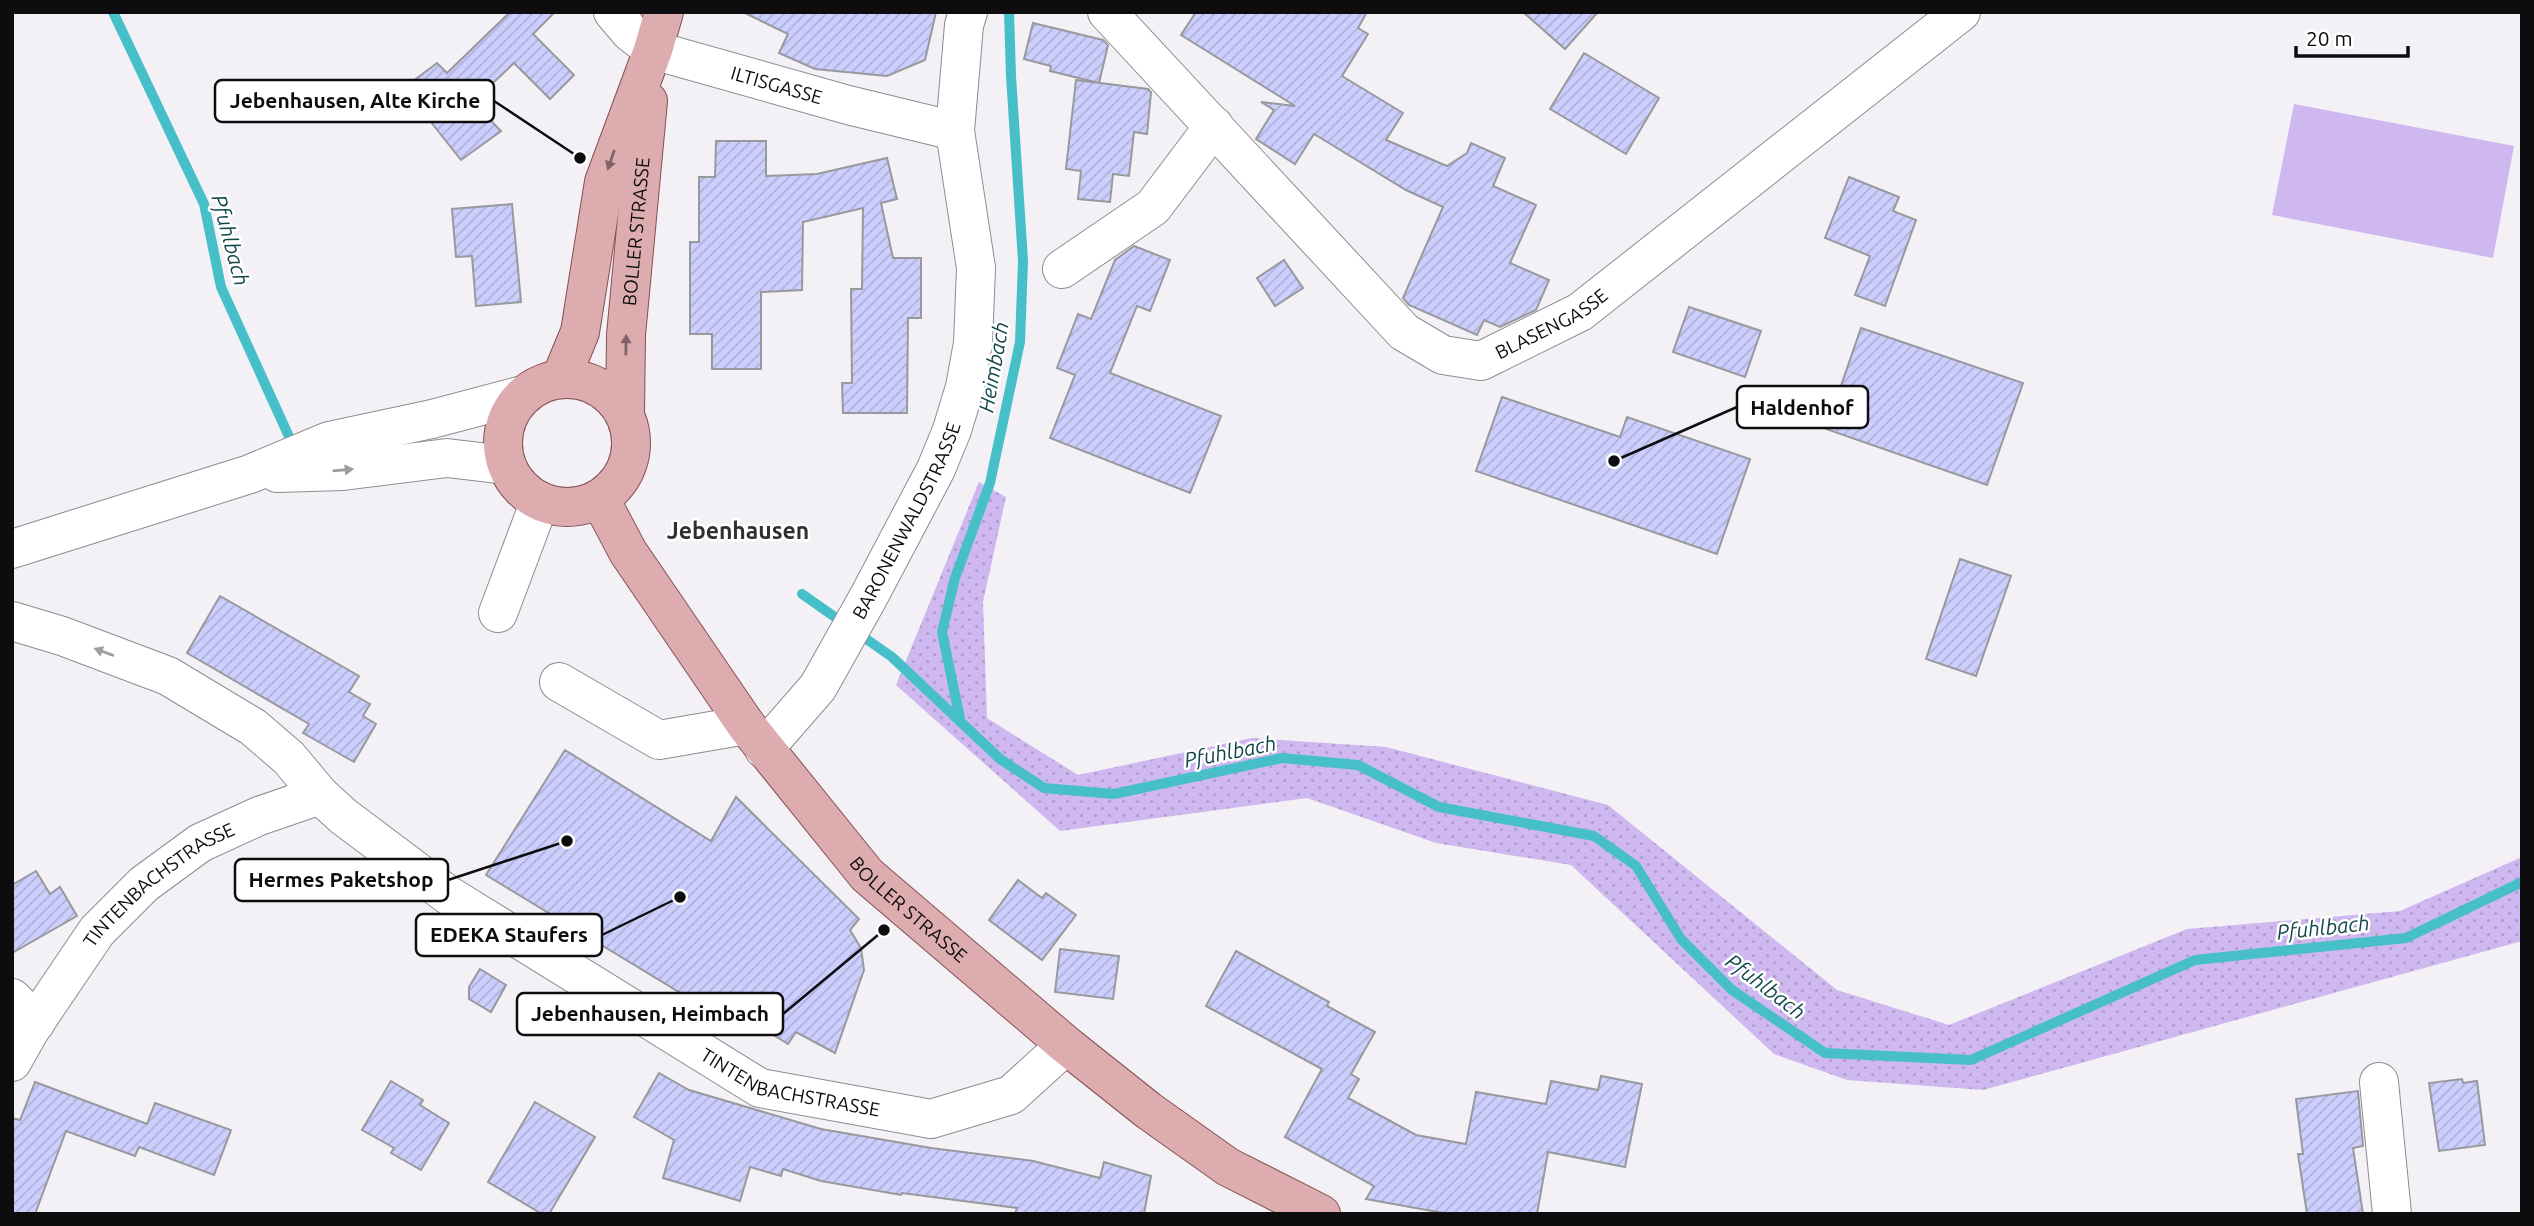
<svg xmlns="http://www.w3.org/2000/svg" width="2534" height="1226" font-family="Ubuntu,sans-serif">
  <defs>
    <pattern id="grass-dots" width="8" height="8" patternUnits="userSpaceOnUse" patternTransform="scale(1.75)"><rect width="8" height="8" fill="#ceb8ef"/><path d="M2 2h.1M6 6h.1" fill="none" stroke="#b09dcc" stroke-width="1.8" stroke-linecap="round"/></pattern>
    <pattern id="building-hatch" width="6" height="6" patternUnits="userSpaceOnUse" patternTransform="scale(1.75)"><rect width="6" height="6" fill="#cccefd"/><path d="M-1 1l2-2M0 6l6-6M5 7l2-2" fill="none" stroke="#aeb0d8"/></pattern>
  </defs>
  <rect width="100%" height="100%" fill="#f3f1f6"/>
  <polygon fill="url(#grass-dots)" points="979,482 1006,497 983,602 987,718 1078,775 1252,738 1386,747 1608,805 1837,990 1949,1025 2187,929 2400,911 2522,857 2522,941 1983,1090 1847,1080 1774,1054 1571,865 1436,843 1307,798 1060,831 896,685"/>
  <polygon fill="#ceb8ef" points="2294,104 2514,146 2493,258 2272,215"/>
  <g fill="none" stroke-linecap="round" stroke-linejoin="round">
    <g stroke="#46bfc9" stroke-width="10">
      <polyline points="113,12 204,204 221,287 291,441"/>
      <polyline points="802,594 892,657 1000,759 1044,788 1114,794 1282,758 1358,765 1439,807 1594,836 1636,866 1681,939 1732,990 1825,1053 1971,1060 2195,960 2406,938 2522,882"/>
      <polyline points="960,719 942,632 955,578 990,483 1020,342 1023,261 1011,76 1009,12"/>
    </g>
  </g>
  <g fill="url(#building-hatch)" stroke="#98999d" stroke-width="2">
    <polygon points="510,12 555,12 533,34 574,75 550,99 514,63 473,102 501,131 461,160 404,88 437,63 447,73"/>
    <polygon points="743,12 936,12 925,60 887,76 815,69 779,53 788,34"/>
    <polygon points="1196,12 1367,12 1358,28 1368,34 1342,76 1403,113 1386,140 1447,166 1467,153 1471,143 1505,158 1493,186 1536,205 1510,263 1549,280 1536,310 1500,327 1484,320 1477,335 1409,305 1403,298 1443,207 1406,190 1314,134 1295,164 1256,139 1274,110 1261,102 1295,106 1181,35"/>
    <polygon points="1523,12 1598,12 1565,49"/>
    <polygon points="1033,23 1103,40 1108,45 1099,83 1050,71 1051,66 1024,59"/>
    <polygon points="1584,53 1659,98 1626,154 1550,109"/>
    <polygon points="1076,80 1148,89 1151,92 1147,134 1134,132 1129,176 1113,174 1110,202 1078,199 1081,171 1066,169"/>
    <polygon points="716,141 766,141 766,176 817,174 887,158 897,199 881,203 893,258 921,258 921,318 908,318 907,413 843,413 842,383 852,383 851,289 862,289 863,208 803,222 802,290 761,292 761,369 712,369 712,334 690,334 690,242 699,242 699,177 715,177"/>
    <polygon points="1849,177 1899,197 1893,211 1916,220 1885,306 1855,295 1870,256 1825,238"/>
    <polygon points="512,204 521,302 476,306 472,256 456,257 452,209"/>
    <polygon points="1134,246 1170,260 1150,311 1137,306 1110,373 1221,416 1190,493 1050,438 1075,375 1057,368 1078,314 1091,319 1115,260"/>
    <polygon points="1284,260 1303,288 1275,306 1257,278"/>
    <polygon points="1689,307 1761,331 1745,377 1673,352"/>
    <polygon points="1861,328 2023,383 1987,485 1826,429"/>
    <polygon points="1502,397 1620,437 1627,417 1750,459 1717,554 1476,471"/>
    <polygon points="1960,559 2011,576 1976,676 1926,659"/>
    <polygon points="220,596 359,676 349,692 370,704 363,716 376,724 354,762 303,733 309,724 187,653"/>
    <polygon points="565,750 711,841 736,797 859,919 850,930 861,948 864,970 835,1053 796,1032 788,1044 735,1011 730,1023 486,875"/>
    <polygon points="36,871 50,894 60,887 77,916 12,953 12,885"/>
    <polygon points="1018,880 1042,898 1046,893 1076,915 1042,960 989,920"/>
    <polygon points="1060,949 1119,956 1113,999 1055,992"/>
    <polygon points="1236,951 1329,1002 1327,1006 1375,1032 1351,1074 1359,1079 1348,1098 1416,1135 1466,1144 1476,1092 1546,1104 1551,1081 1598,1090 1601,1076 1642,1084 1625,1167 1548,1152 1537,1214 1449,1214 1366,1199 1374,1186 1285,1137 1322,1069 1206,1006"/>
    <polygon points="480,969 506,985 491,1012 469,999 469,987"/>
    <polygon points="659,1073 689,1090 821,1129 931,1148 1033,1161 1100,1178 1104,1162 1151,1176 1144,1214 1015,1214 1017,1208 902,1193 901,1195 821,1181 783,1169 781,1176 750,1167 740,1201 663,1178 674,1140 634,1117"/>
    <polygon points="2462,1079 2463,1083 2477,1081 2485,1145 2439,1151 2429,1083"/>
    <polygon points="391,1081 423,1100 420,1105 449,1123 421,1170 391,1153 394,1148 362,1130"/>
    <polygon points="35,1082 147,1124 155,1103 231,1130 214,1175 139,1147 135,1156 66,1131 35,1214 12,1214 12,1118 20,1120"/>
    <polygon points="2358,1091 2363,1146 2353,1148 2363,1214 2307,1214 2298,1154 2303,1154 2296,1099"/>
    <polygon points="535,1102 595,1137 549,1214 542,1214 488,1182"/>
  </g>
  <g fill="none" stroke-linecap="round" stroke-linejoin="round">
    <g stroke="#8e8c91" stroke-width="40">
      <g id="minor">
        <path id="s1" d="M613 12 630 32 653 50 848 105 955 131"/>
        <path id="s2" d="M1107 12 1404 332 1443 355 1481 361 1580 312 1961 12"/>
        <polyline points="1062,269 1153,207 1214,126"/>
        <polyline points="277,473 343,471 447,458 506,465"/>
        <polyline points="12,549 250,474 329,441 432,419 523,395"/>
        <polyline points="498,613 540,501"/>
        <path id="s3" d="M12 621 62 636 168 676 253 727 289 758 320 795 343 816 448 895 760 1088 931 1119 1011 1095 1066 1045"/>
        <polyline points="559,682 659,740 746,725"/>
        <path id="s4" d="M764 749 818 687 869 596 936 469 952 430 965 387 973 343 976 268 955 131 964 25 968 12"/>
        <polyline points="12,998 36,1022"/>
        <path id="s5" d="M12 1062 30 1030 97 931 144 884 200 843 259 816 320 795"/>
        <polyline points="2379,1082 2392,1214"/>
      </g>
    </g>
    <g stroke="#855054" stroke-width="40">
      <g id="major">
        <polyline points="561,378 580,332 604,182 653,50 664,12"/>
        <circle cx="567" cy="443" r="64"/>
        <path id="s6" d="M625 413 626 335 648 101"/>
        <path id="s7" d="M600 499 628 552 746 725 867 875 1066 1045 1149 1111 1228 1167 1321 1214"/>
      </g>
    </g>
    <use href="#minor" stroke="#fff" stroke-width="38"/>
    <use href="#major" stroke="#dcacaf" stroke-width="38"/>
  </g>
  <defs><path id="oneway-solid" d="M-6-.8H1V-3.2L6.5 0L1 3.2V.8H-6Z" transform="scale(1.75)"/></defs>
  <g fill="#7f6467">
    <use href="#oneway-solid" transform="translate(611 160) rotate(109)"/>
    <use href="#oneway-solid" transform="translate(626 345) rotate(-89)"/>
  </g>
  <g fill="#9e9e9f">
    <use href="#oneway-solid" transform="translate(343 470) rotate(-5)"/>
    <use href="#oneway-solid" transform="translate(104 652) rotate(-160)"/>
  </g>
  <g text-anchor="middle" dominant-baseline="central" stroke-width="5" stroke-linejoin="round" paint-order="stroke">
    <g font-size="19" fill="#0d0c0e" stroke="#fff">
      <text stroke="none"><textPath href="#s1" startOffset="184">ILTISGASSE</textPath></text>
      <text stroke="none"><textPath href="#s6" startOffset="182">BOLLER STRASSE</textPath></text>
      <text stroke="none"><textPath href="#s2" startOffset="600">BLASENGASSE</textPath></text>
      <text stroke="none"><textPath href="#s4" startOffset="271">BARONENWALDSTRASSE</textPath></text>
      <text stroke="none"><textPath href="#s5" startOffset="234">TINTENBACHSTRASSE</textPath></text>
      <text stroke="none"><textPath href="#s7" startOffset="516">BOLLER STRASSE</textPath></text>
      <text stroke="none"><textPath href="#s3" startOffset="917">TINTENBACHSTRASSE</textPath></text>
    </g>
    <g font-size="21" font-style="italic" fill="#11474b" stroke="#fff">
      <text transform="translate(231 240) rotate(75)">Pfuhlbach</text>
      <text transform="translate(993 367) rotate(-80)">Heimbach</text>
      <text transform="translate(1230 751) rotate(-11)">Pfuhlbach</text>
      <text transform="translate(2323 927) rotate(-6)">Pfuhlbach</text>
      <text transform="translate(1766 986) rotate(37)">Pfuhlbach</text>
    </g>
    <g font-size="23" font-weight="bold" fill="#312f33" stroke="#fff">
      <text x="738" y="530">Jebenhausen</text>
    </g>
  </g>
  <path fill="none" stroke="#0d0c0e" stroke-width="2.5" d="M580 158L494 101M1614 461L1737 407M567 841L448 880M680 897L602 935M884 930L783 1014"/>
  <g fill="#0d0c0e" stroke="#fff" stroke-width="2.5">
    <circle cx="580" cy="158" r="7"/>
    <circle cx="1614" cy="461" r="7"/>
    <circle cx="567" cy="841" r="7"/>
    <circle cx="680" cy="897" r="7"/>
    <circle cx="884" cy="930" r="7"/>
  </g>
  <g fill="#fff" stroke="#0d0c0e" stroke-width="2.5">
    <rect x="215" y="80" width="279" height="42" rx="7"/>
    <rect x="1737" y="386" width="131" height="42" rx="7"/>
    <rect x="235" y="859" width="213" height="42" rx="7"/>
    <rect x="416" y="914" width="186" height="42" rx="7"/>
    <rect x="517" y="993" width="266" height="42" rx="7"/>
  </g>
  <g font-size="21" text-anchor="middle" font-weight="bold" fill="#0d0c0e">
    <text x="355" y="108">Jebenhausen, Alte Kirche</text>
    <text x="1802" y="415">Haldenhof</text>
    <text x="341" y="887">Hermes Paketshop</text>
    <text x="509" y="942">EDEKA Staufers</text>
    <text x="650" y="1021">Jebenhausen, Heimbach</text>
  </g>
  <rect width="2534" height="1226" fill="none" stroke="#0d0c0e" stroke-width="28"/>
  <path d="M2296 46v10h112v-10" fill="none" stroke="#0d0c0e" stroke-width="3.5"/>
  <text x="2306" y="46" font-size="21" fill="#0d0c0e" stroke="#ffffff" stroke-width="5" paint-order="stroke">20 m</text>
</svg>
